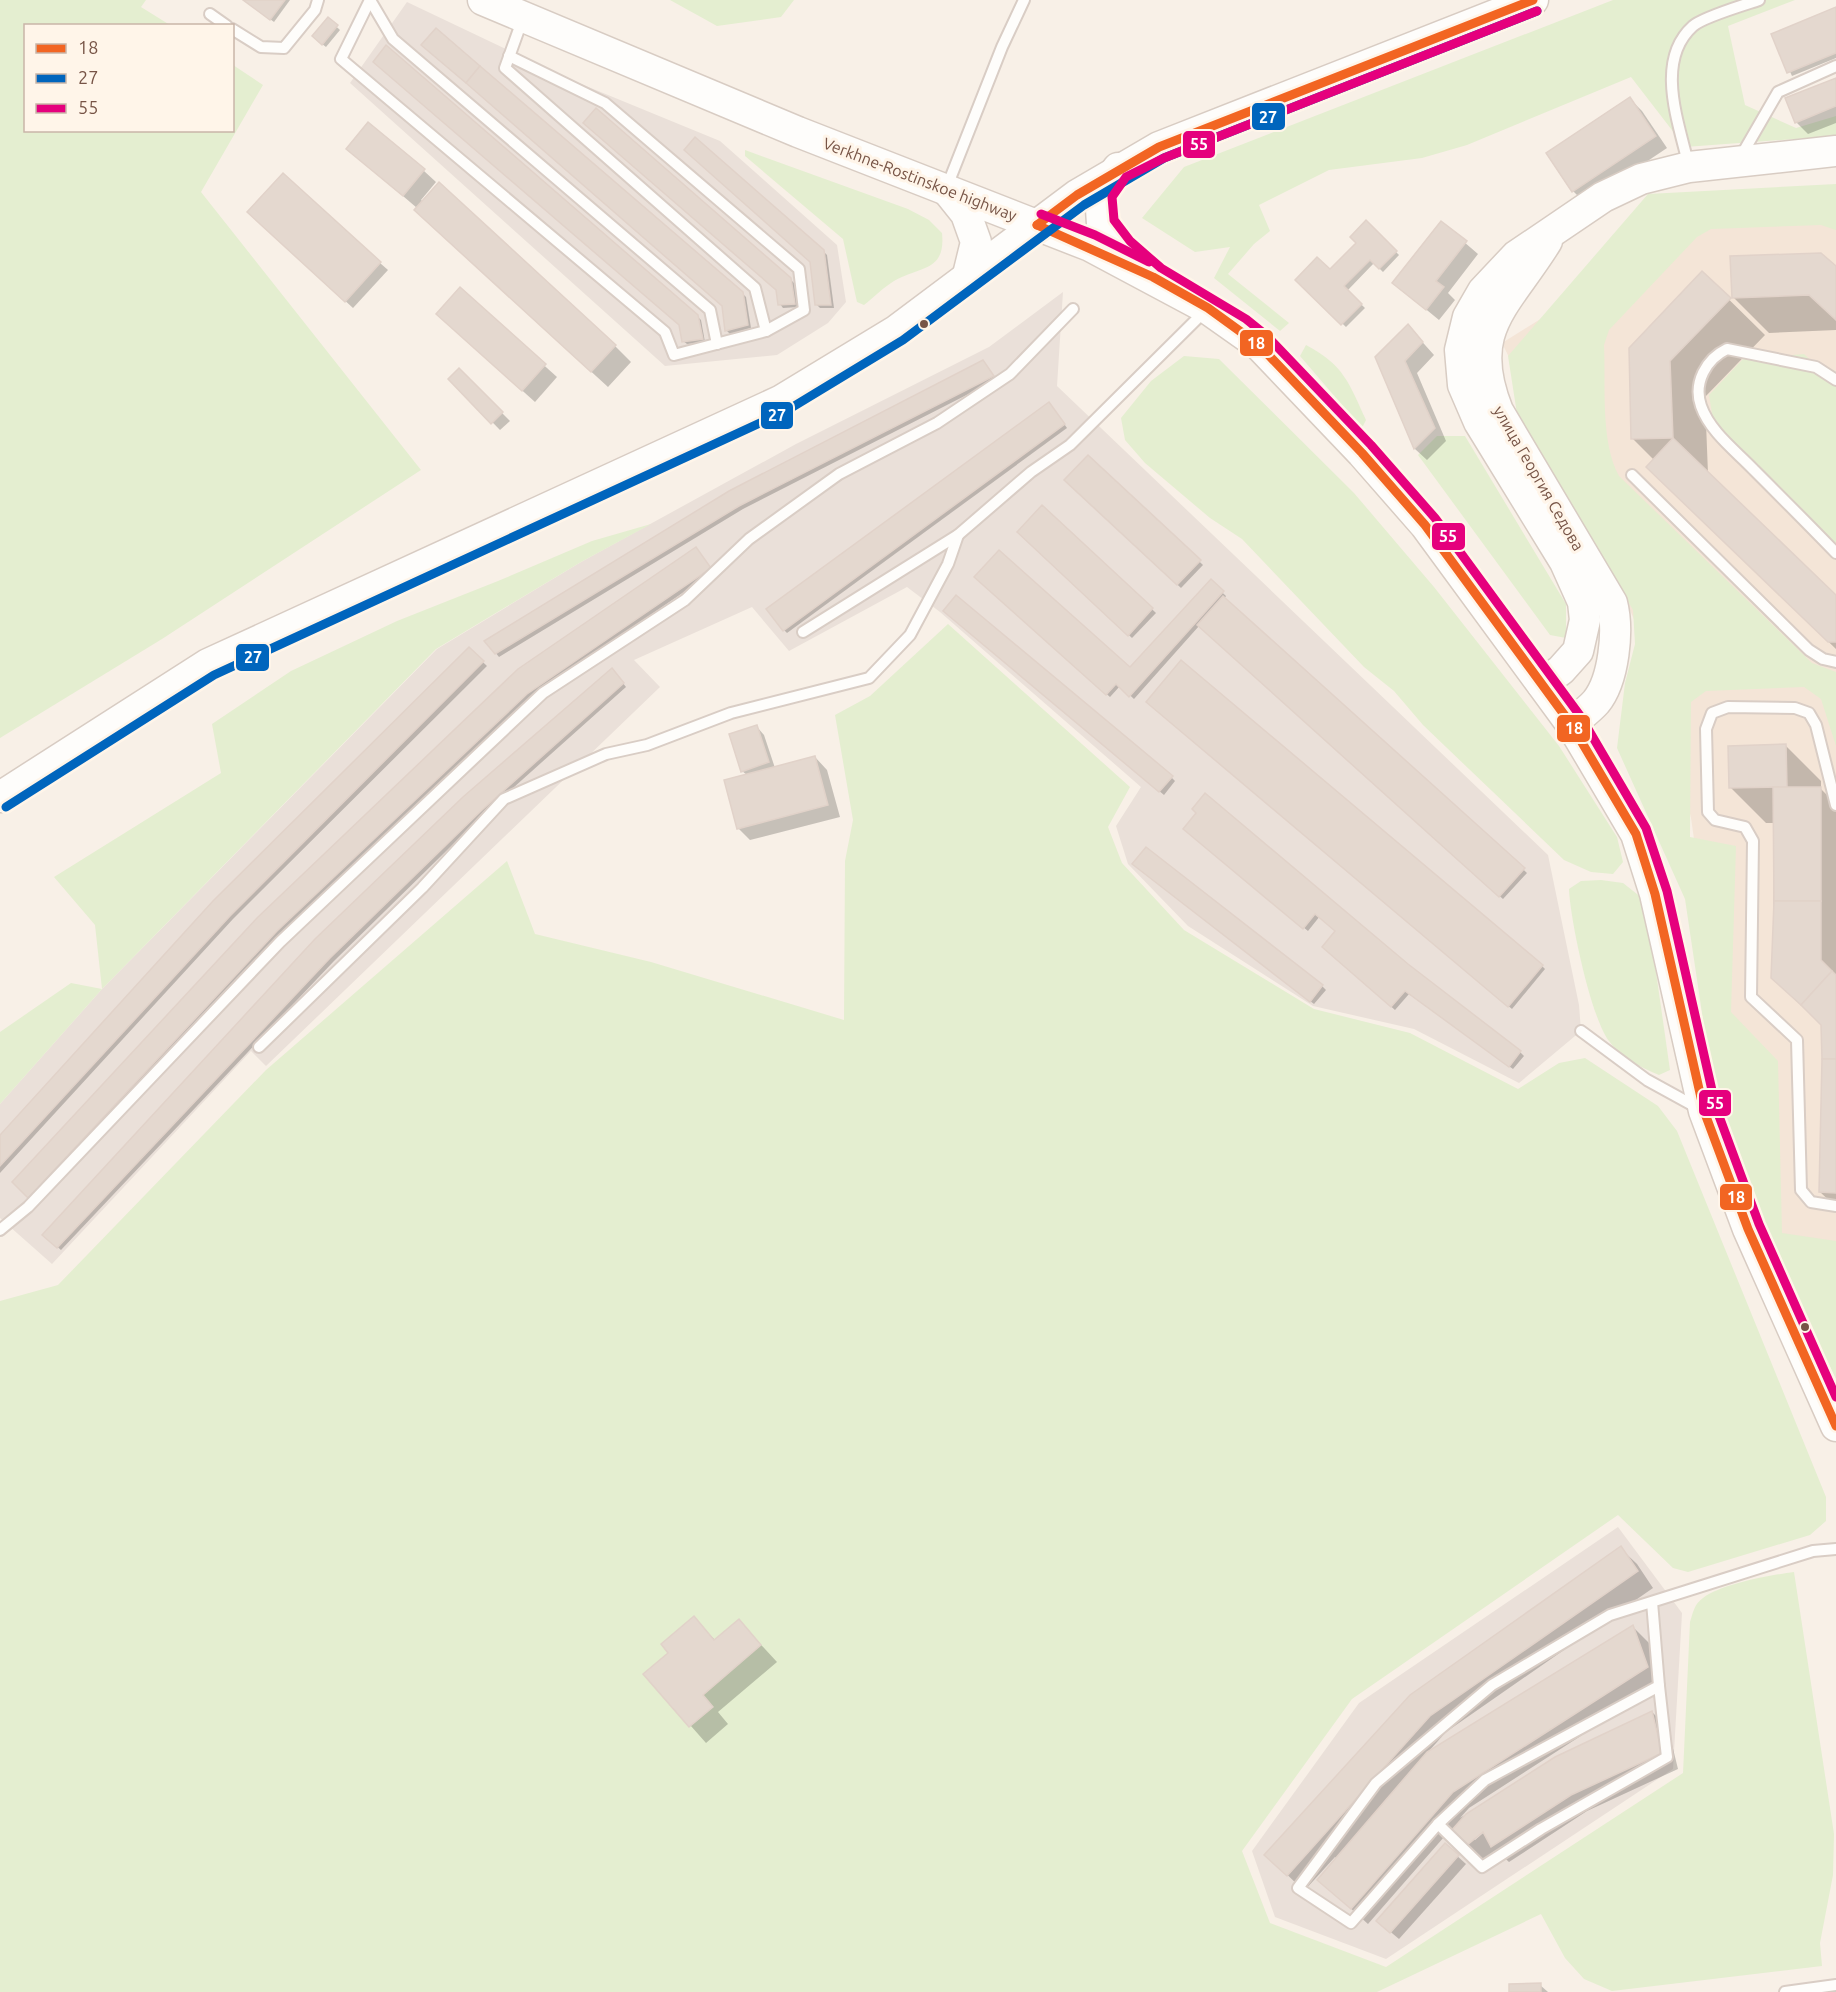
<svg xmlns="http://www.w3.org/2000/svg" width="1836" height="1992" font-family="Ubuntu,sans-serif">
  <rect width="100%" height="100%" fill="#f8f0e7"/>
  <polygon fill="#f4e5d7" points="1836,192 1836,1359 1740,1162 1691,818 1652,660 1599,540 1502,343 1695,223"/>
  <g fill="#eae0d9">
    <polygon points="407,2 569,79 720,141 837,245 846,302 828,323 777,355 665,366 350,83"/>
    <polygon points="1063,292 1057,386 1548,855 1579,1005 1581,1031 1519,1083 1414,1029 1313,1006 1188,926 1128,864 1116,826 1141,787 940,612 907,587 789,651 752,607 634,660 660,687 266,1066 251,1051 52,1264 0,1218 0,1104 102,989 437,649 581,562 796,444 989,347"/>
    <polygon points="1618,1527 1682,1613 1673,1769 1386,1959 1275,1917 1252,1851 1359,1703"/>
  </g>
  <g fill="#e4eed0">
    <polygon points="0,0 146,0 141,7 170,25 26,26 26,130 232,130 233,65 263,85 201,192 421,470 162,639 0,738"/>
    <polygon points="670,0 794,0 781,17 717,26"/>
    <polygon points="1613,0 1795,0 1728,26 1745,105 1796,128 1836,116 1836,136 1685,147 1631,77 1467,145 1422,158 1329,170 1259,205 1270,231 1254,244 1228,274 1289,323 1280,331 1214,278 1230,247 1195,252 1142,218 1184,167"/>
    <path d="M745 150 908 209 929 220 942 233C946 272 920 266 894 281 884 287 874 297 864 305L857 302 843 239 745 156Z"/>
    <path d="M1836 184V230L1821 225 1711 229 1697 237 1609 330 1604 345C1606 385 1600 441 1619 476L1812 663 1836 672V746L1821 699 1804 687 1706 691 1691 702 1690 837 1736 846 1731 1012 1778 1061 1782 1233 1836 1241V1379L1766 1239 1710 1067 1685 899 1617 748 1625 683 1635 644 1633 610 1517 414 1508 356 1648 194Z"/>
    <path d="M1306 345C1344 365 1349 383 1366 420L1362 428 1300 356Z"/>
    <polygon points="1804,354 1836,384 1836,543 1714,426 1709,395 1743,359"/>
    <polygon points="1184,356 1219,359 1354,493 1434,587 1559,746 1617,837 1623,862 1613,874 1591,872 1564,860 1423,725 1394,691 1364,667 1242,539 1210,518 1145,463 1125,440 1121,418 1151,381"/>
    <polygon points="1437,436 1465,436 1566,604 1566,638 1550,635 1418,455"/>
    <polygon points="651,524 581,562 436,649 102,989 0,1104 0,1032 71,983 102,989 95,925 54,877 221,773 212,724 291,671 397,621 498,581 592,541"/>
    <path d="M948 624 1130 787 1108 827 1122 863 1184 930 1314 1009 1410 1033 1518 1089 1559 1063 1585 1058 1658 1106 1677 1131 1826 1497V1521L1810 1535 1688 1572 1673 1568 1618 1515 1352 1699 1242 1851 1270 1923 1386 1967 1683 1773 1690 1622C1693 1613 1694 1604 1703 1598 1721 1584 1771 1575 1794 1572L1834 1834 1833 1875 1820 1943 1822 1966 1612 1991 1584 1979 1565 1958 1541 1914 1377 1992H0V1301L58 1285 266 1070 507 861 535 934 651 962 844 1020 845 861 853 820 835 715 870 696Z"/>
    <path d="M1601 880 1623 883 1642 898 1652 944 1670 1070 1659 1075C1642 1068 1620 1057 1609 1041 1591 1018 1570 919 1569 889L1581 881Z"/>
  </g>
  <g fill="#0003" fill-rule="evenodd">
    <polygon points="244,0 290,0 274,22"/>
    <polygon points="1836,8 1836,58 1792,76 1773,35"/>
    <polygon points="328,19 340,30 326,47 317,40"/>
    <polygon points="1836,80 1836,123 1808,134 1796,122"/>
    <polygon points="1630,99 1642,111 1667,148 1585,203 1573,191"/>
    <polygon points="348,149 424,171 436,182 421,200 615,346 631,362 608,387 432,226 417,208"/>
    <polygon points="257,220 380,263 388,270 353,308"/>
    <polygon points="1366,222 1399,255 1383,272 1374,263 1347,291 1365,308 1346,327 1297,280 1330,271 1358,243"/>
    <polygon points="1442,223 1478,254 1448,293 1455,300 1439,320 1394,283"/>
    <polygon points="823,251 827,255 834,308 820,308 817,305"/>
    <polygon points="1836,268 1836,330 1769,333 1733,297"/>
    <polygon points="1702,273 1765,335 1705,397 1708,474 1836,597 1836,649 1683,502 1654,460 1632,438"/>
    <polygon points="790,279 794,283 798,307 783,308 780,304"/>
    <polygon points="460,290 557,377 535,402 450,326"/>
    <polygon points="742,293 746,297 751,328 730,334 727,331 724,306"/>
    <polygon points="697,316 701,320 705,342 687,344 683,341"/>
    <polygon points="1408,326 1434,355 1417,373 1446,441 1427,460 1415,449 1377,357"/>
    <polygon points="986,365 996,380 743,509 499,657 486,641"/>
    <polygon points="459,370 510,421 500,430 450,379"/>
    <polygon points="1052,407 1067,428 787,633 784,630"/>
    <polygon points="1088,457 1203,565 1181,588 1067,480"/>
    <polygon points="1043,507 1156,613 1132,638 1019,532"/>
    <polygon points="700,553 713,572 531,697 281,935 32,1200 14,1182 519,670"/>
    <polygon points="977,577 1130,669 1211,582 1226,596 1224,599 1527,873 1503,899 1199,626 1134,699 1120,686 1110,697"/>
    <polygon points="957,597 1172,778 1175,781 1164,795 948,614"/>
    <polygon points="469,649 487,666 233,919 0,1173 0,1137"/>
    <polygon points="615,673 626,687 485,813 334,961 61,1250 44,1235"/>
    <polygon points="1152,705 1542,966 1545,969 1512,1009"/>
    <polygon points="757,727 764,735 775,768 815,757 827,770 840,817 750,840 738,828 747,775 742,771"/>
    <polygon points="1786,746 1821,781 1821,789 1836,804 1836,1207 1820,1192 1823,1027 1773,978 1774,823 1766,823 1731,788"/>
    <polygon points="1198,814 1407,965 1520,1052 1524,1056 1513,1069 1409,994 1395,1010 1327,950 1337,931 1320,916 1308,931 1188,833"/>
    <polygon points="1146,849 1322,986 1326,990 1314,1004 1138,868"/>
    <path d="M1620 1548 1637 1564 1653 1588 1446 1732 1428 1752 1633 1627 1649 1643 1663 1683 1469 1808 1460 1818 1555 1759 1652 1712 1668 1728 1678 1769 1587 1811 1509 1862 1496 1850 1483 1861 1451 1829 1368 1924 1319 1880 1337 1859 1335 1857 1304 1891 1267 1855ZM1489 1828 1475 1840 1474 1839 1479 1833Z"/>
    <polygon points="694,1618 716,1641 739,1621 777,1662 718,1712 728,1724 706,1743 645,1674 670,1653"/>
    <polygon points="1445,1845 1466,1864 1399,1939 1386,1928"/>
    <polygon points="1540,1985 1548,1992 1511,1992"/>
  </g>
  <g fill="#e4d8cf" stroke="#e1d2c9" stroke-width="1.5">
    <polygon points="243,0 285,0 270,20"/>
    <polygon points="1836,7 1836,53 1787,73 1771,34"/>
    <polygon points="328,17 338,25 322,45 312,36"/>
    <polygon points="436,28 480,66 466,83 421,45"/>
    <polygon points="386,45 698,315 703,339 682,342 679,325 373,62"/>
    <polygon points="480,66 743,292 748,325 725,331 722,306 466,83"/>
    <polygon points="1836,78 1836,106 1795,123 1785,98"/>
    <polygon points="1630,97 1656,136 1572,192 1546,153"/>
    <polygon points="596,108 791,278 795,304 778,305 776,290 583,123"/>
    <polygon points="368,122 425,169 403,196 346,149"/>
    <polygon points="695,137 824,250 831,305 815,305 810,262 684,150"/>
    <polygon points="283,173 381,262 345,302 247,212"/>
    <polygon points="439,182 616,345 591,372 414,210"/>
    <polygon points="1366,220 1397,251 1379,269 1370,260 1344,286 1362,304 1341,325 1295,280 1317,257 1330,269 1356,243 1350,237"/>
    <polygon points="1441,221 1467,241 1436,281 1444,287 1426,310 1392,283"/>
    <polygon points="1821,253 1836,266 1836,320 1809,295 1732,298 1730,256"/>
    <polygon points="1702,271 1731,298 1670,361 1673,438 1631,439 1629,348"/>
    <polygon points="460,287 546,364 522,391 436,314"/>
    <polygon points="1408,324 1423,342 1405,361 1435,428 1414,449 1375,357"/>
    <polygon points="983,360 994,376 739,506 495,654 484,641 729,491"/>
    <polygon points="459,368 503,412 491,424 448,379"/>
    <polygon points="1049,402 1065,424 783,631 766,609"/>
    <polygon points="1673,438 1836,595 1836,642 1828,642 1646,467"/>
    <polygon points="1088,455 1201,560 1177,585 1064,480"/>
    <polygon points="1042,505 1153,608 1128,636 1017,532"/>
    <polygon points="696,547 711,568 527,694 277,931 28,1198 12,1182 257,918 518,669"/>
    <polygon points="999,550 1130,667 1211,579 1224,591 1129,697 1116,684 1106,695 974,577"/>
    <polygon points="956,595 1173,776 1159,792 943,611"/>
    <polygon points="1223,596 1525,868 1499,897 1197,625"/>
    <polygon points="469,647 484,661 230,916 0,1166 0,1135 213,901"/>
    <polygon points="1181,660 1543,965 1508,1007 1146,702"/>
    <polygon points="612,668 624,683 482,810 330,958 57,1248 42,1235 315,939 463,797"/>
    <polygon points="757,725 769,762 741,772 729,734"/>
    <polygon points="1786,744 1787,787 1729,788 1728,746"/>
    <polygon points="815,756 828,805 737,829 724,780"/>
    <polygon points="1773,787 1821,787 1821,901 1774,901"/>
    <polygon points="1205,793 1408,964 1521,1051 1509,1067 1405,991 1391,1007 1322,947 1335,931 1315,914 1303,929 1183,829 1196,813 1192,809"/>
    <polygon points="1146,847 1323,985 1310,1002 1132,864"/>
    <polygon points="1774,901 1821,901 1821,960 1832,971 1801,1005 1771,978"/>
    <polygon points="1832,971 1836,975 1836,1059 1822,1059 1821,1025 1801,1005"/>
    <polygon points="1822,1059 1836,1059 1836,1193 1819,1192"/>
    <polygon points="1621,1546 1638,1571 1430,1716 1287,1876 1264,1855 1410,1695"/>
    <polygon points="694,1616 714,1640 739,1619 761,1645 703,1695 713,1707 689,1727 643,1674 668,1653 661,1644"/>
    <polygon points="1633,1625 1648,1667 1453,1792 1351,1909 1317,1880 1427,1752"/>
    <polygon points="1652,1711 1662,1753 1571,1795 1491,1847 1483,1832 1466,1846 1451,1831 1466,1814 1555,1757"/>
    <polygon points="1445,1843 1459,1855 1390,1933 1376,1921"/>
    <polygon points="1541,1983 1541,1992 1509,1992 1509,1984"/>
  </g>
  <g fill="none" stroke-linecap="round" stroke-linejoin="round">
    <g stroke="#d9cdc5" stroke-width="14">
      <g id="lane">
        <polyline points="370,0 341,59 665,332 674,355 766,331 804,310 799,269 605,103 509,56"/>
        <polyline points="370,0 393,39 710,310 717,344"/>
        <polyline points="210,14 227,26"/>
        <polyline points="523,18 505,68 755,288 766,331"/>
        <polyline points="232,29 261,47 284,48 315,10 318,0"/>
        <polyline points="1741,156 1778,92 1836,66"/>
        <path d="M1689 167C1679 123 1654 61 1693 26 1703 17 1744 5 1759 0"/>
        <polyline points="946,189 1002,47 1024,0"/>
        <path d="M1836 380 1816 367 1727 349C1706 359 1693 383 1701 406 1710 432 1736 451 1754 470 1782 498 1809 525 1836 553"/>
        <polyline points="1632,475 1809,650 1823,659 1836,662"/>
        <polyline points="803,632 958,535 1031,472 1070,445 1206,310"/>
        <polyline points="1836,805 1816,725 1809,713 1795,708 1728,707 1712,713 1706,729 1708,812 1715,820 1745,827 1753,841 1751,997 1797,1040 1801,1190 1811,1202 1836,1206"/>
        <polyline points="1581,1031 1647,1080 1698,1108"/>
        <polyline points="259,1047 422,888 504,799 606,754 647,745 731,713 869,678 910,635 948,564 958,535"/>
        <polyline points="0,1230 28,1207 280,942 543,693 685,600 749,539 839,474 937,423 1010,374 1073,309"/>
        <polyline points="1652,1602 1659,1686 1485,1780 1438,1824 1351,1923 1298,1888 1376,1783 1492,1685 1610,1615 1813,1551 1836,1549"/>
        <polyline points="1438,1824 1482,1867 1541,1829 1667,1757 1659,1686"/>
        <polyline points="1785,1992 1836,1985"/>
      </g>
    </g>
    <g stroke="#d8ccc3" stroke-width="33">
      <g id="secondary">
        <polyline points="483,0 798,132 1090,246 1208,309 1259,345 1362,453 1425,525 1571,724 1636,834 1655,894 1704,1111 1748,1229 1836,1426"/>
        <polyline points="1118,168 1100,194 1102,224 1121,249 1135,261"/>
        <polyline points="946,189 966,214 976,242 967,279"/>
        <path d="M1547 241C1507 306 1465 329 1498 411L1612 603C1619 630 1614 680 1596 702 1589 710 1579 717 1571 724"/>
        <polyline points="1542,684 1561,670 1578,651 1585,620 1583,602 1565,562 1479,422 1463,385 1460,350 1468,317 1483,291 1516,256 1603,197 1641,179 1689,167 1836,151"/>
        <polyline points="0,797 208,664 780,401 897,330 1077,195 1159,147 1533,0"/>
      </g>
    </g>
    <use href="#lane" stroke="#fefdfb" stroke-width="10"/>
    <use href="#secondary" stroke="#fefdfb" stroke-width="30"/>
    <g stroke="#fff5e9" stroke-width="14">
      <g id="bus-1">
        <polyline points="1037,225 1153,277 1208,308 1259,345 1362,453 1425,525 1571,724 1636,834 1655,894 1704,1111 1748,1229 1836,1426"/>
        <polyline points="1037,225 1077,195 1159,147 1533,0"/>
      </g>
    </g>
    <g stroke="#fff5e9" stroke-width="14">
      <polyline id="bus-2" points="6,807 214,675 786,411 903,340 1084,205 1164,158 1537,11"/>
    </g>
    <g stroke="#fff5e9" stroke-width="14">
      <g id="bus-3">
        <polyline points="1537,11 1164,158 1126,177 1112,197 1114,220 1130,241 1161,268 1246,319 1267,336 1371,445 1435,518 1581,717 1646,828 1667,891 1716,1108 1759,1224 1836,1397"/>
        <polyline points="1041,214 1095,235 1149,262"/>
      </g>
    </g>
    <use href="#bus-1" stroke="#f26522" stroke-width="9"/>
    <use href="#bus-2" stroke="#0065bd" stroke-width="9"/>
    <use href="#bus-3" stroke="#e5007d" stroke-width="9"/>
  </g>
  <g fill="#775446" stroke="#fff5e9" stroke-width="2">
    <circle cx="924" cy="324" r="5"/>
    <circle cx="1805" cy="1327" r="5"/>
  </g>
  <g text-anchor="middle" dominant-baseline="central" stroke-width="6" stroke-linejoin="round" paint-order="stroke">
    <g font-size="16" fill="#775446" stroke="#fff5e9">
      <text transform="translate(920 179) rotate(21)">Verkhne-Rostinskoe highway</text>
      <text transform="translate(1539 478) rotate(60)">улица Георгия Седова</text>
    </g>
  </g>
  <g stroke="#fff5e9" stroke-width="2">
    <rect x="1251" y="102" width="35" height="29" rx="6" fill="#0065bd"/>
    <rect x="1182" y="130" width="34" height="29" rx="6" fill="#e5007d"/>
    <rect x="1239" y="329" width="35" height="28" rx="6" fill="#f26522"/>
    <rect x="760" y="401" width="34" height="29" rx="6" fill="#0065bd"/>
    <rect x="1431" y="522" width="35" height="29" rx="6" fill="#e5007d"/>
    <rect x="235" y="643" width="35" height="29" rx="6" fill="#0065bd"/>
    <rect x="1556" y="714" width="35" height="29" rx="6" fill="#f26522"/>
    <rect x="1698" y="1089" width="34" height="28" rx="6" fill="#e5007d"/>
    <rect x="1719" y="1183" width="34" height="28" rx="6" fill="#f26522"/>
  </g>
  <g font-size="16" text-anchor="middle" font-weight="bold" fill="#fff">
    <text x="1268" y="123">27</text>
    <text x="1199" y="150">55</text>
    <text x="1256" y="349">18</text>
    <text x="777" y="421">27</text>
    <text x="1448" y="542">55</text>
    <text x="253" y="663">27</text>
    <text x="1574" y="734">18</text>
    <text x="1715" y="1109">55</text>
    <text x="1736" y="1203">18</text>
  </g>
  <rect x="24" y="24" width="210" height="108" fill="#fff5e9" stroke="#c9b5a8" stroke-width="1.5"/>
  <rect x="36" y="44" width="30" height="9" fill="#f26522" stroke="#c9b5a8" stroke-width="1.5"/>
  <text x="78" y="54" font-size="18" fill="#775446">18</text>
  <rect x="36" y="74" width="30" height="9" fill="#0065bd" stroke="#c9b5a8" stroke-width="1.5"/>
  <text x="78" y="84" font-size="18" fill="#775446">27</text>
  <rect x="36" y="104" width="30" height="9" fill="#e5007d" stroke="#c9b5a8" stroke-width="1.5"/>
  <text x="78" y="114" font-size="18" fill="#775446">55</text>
</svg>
